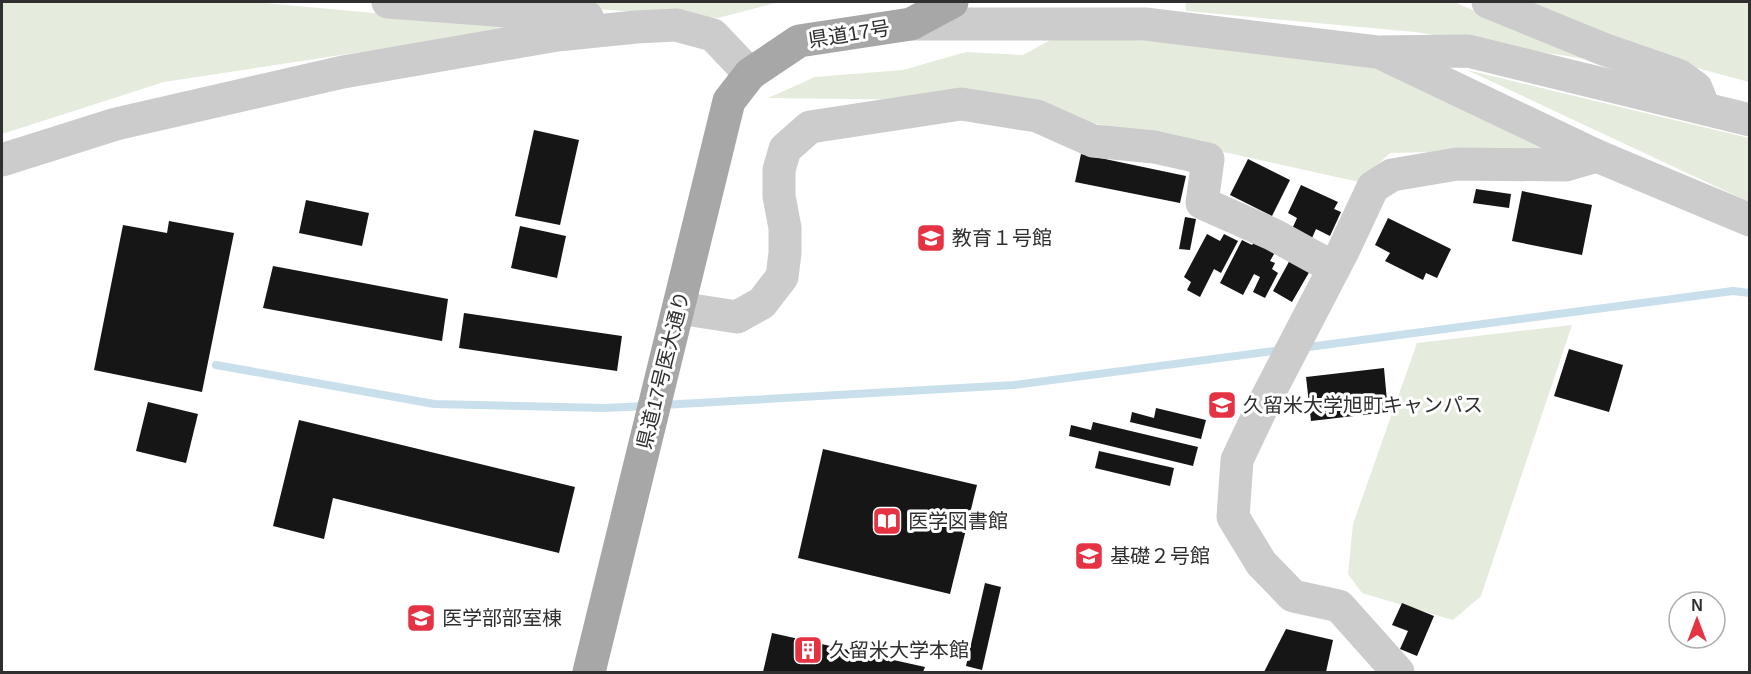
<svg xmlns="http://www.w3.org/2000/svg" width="1751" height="674" font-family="Helvetica,'Noto Sans JP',sans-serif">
  <rect width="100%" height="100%" fill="#fff"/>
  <g fill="#e5ecdd">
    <polygon points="2,2 253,2 525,27 164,82 2,134"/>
    <polygon points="500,2 779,2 718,18"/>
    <polygon points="1186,2 1454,2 1585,59 1415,32 1186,11"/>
    <polygon points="1529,2 1749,2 1749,82 1667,60"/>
    <polygon points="1061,34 1365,59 1552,149 1390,153 1359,182 1075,119 931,100 768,98 815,77 903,70 966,52 1023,55"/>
    <polygon points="1467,70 1749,138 1749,202"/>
    <polygon points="1572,325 1481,596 1453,620 1362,593 1348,574 1353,524 1417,343"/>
  </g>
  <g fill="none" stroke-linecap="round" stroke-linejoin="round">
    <g stroke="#c9dfec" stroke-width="8">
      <polyline points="1301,348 1733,291 1750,293"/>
      <polyline points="216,365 434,404 604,408 646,406"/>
      <polyline points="662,405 1014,385 1282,350"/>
    </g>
  </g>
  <g fill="#161616">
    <polygon points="534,130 579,140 560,225 515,216"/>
    <polygon points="1081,154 1186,176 1180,203 1075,182"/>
    <polygon points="1248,159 1290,180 1272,216 1230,195"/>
    <polygon points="1301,185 1338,202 1334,209 1341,212 1330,236 1316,229 1312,238 1292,229 1297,218 1288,213"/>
    <polygon points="1476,189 1511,194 1509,208 1473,203"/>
    <polygon points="1522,191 1592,205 1582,255 1512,241"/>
    <polygon points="306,200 369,213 362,246 299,233"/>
    <polygon points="1185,217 1196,219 1190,250 1179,249"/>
    <polygon points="1388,218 1451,249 1437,278 1426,273 1423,280 1385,261 1390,253 1375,245"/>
    <polygon points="169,221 234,233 202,392 94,370 123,225 167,233"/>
    <polygon points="520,226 566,236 557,278 511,268"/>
    <polygon points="1207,234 1220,241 1224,234 1238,241 1221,273 1214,269 1200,297 1187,290 1191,282 1184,277"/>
    <polygon points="1257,238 1277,249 1270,261 1275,263 1272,269 1278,273 1265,298 1253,292 1260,277 1254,274 1243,295 1220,283 1242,240 1252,245"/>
    <polygon points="1291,258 1311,269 1292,302 1273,291"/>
    <polygon points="273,266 448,299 442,341 263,308"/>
    <polygon points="464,313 622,336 617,371 459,348"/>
    <polygon points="1569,349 1623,365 1609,412 1554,396"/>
    <polygon points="1384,368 1388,412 1311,421 1306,377"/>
    <polygon points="148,402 198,414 186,463 136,451"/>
    <polygon points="1156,408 1206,420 1201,439 1130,422 1132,412 1154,418"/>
    <polygon points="299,420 575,487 559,553 333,498 324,539 273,526"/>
    <polygon points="1093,422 1198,447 1193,466 1069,436 1071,425 1091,430"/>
    <polygon points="823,449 977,485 950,594 798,558"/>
    <polygon points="1099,451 1174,468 1170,486 1095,468"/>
    <polygon points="985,583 1001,587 982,670 966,666"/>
    <polygon points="1402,603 1434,616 1417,656 1400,649 1408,631 1392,625"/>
    <polygon points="1286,629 1333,640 1326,672 1264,672"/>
    <polygon points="772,633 925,667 923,672 763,672"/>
  </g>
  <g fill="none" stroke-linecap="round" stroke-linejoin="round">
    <g stroke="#ccc" stroke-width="33">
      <polyline points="388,2 587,17"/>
      <polyline points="1488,2 1603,49 1678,75 1696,88 1704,108"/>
      <polyline points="911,24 1145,24 1377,52 1468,51 1750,120"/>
      <polyline points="1385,55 1597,156 1750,220"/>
      <polyline points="2,160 116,124 343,72 557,35 636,27 676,25 713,35 750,74"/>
      <polyline points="679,308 737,317 762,303 782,277 785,253 785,228 779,196 779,170 785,149 810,127 961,104 1037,116 1093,141 1154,147 1208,159 1202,203 1274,235 1334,268"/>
      <polyline points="1398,672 1339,606 1293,596 1261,563 1233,517 1237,460 1263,405 1343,251 1373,187 1392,175 1457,164 1566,165 1597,156"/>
    </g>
    <polyline stroke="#a7a7a7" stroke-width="33" points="589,672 729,101 750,74 799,41 911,24 952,2"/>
  </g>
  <defs>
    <g id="university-square" transform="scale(1.5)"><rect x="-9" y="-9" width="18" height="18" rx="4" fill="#e53343" stroke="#fff"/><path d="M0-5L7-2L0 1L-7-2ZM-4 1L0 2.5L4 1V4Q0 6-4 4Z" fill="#fff"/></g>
    <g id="library-square" transform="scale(1.5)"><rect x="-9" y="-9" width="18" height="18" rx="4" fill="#e53343" stroke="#fff"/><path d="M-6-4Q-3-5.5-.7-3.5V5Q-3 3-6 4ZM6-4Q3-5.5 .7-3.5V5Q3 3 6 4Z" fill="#fff"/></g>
    <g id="building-square" transform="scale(1.5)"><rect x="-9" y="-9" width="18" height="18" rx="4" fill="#e53343" stroke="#fff"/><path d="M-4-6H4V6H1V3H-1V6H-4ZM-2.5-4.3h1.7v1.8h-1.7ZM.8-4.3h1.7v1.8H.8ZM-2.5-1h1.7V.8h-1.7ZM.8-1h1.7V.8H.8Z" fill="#fff"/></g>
  </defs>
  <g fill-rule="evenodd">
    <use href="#university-square" x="931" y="238"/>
    <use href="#university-square" x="1222" y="405"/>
    <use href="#library-square" x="887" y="521"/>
    <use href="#university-square" x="1089" y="556"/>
    <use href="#university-square" x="421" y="618"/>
    <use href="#building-square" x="808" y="650"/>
  </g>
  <g text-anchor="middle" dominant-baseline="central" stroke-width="6" stroke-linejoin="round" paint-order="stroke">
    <g font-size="20" fill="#2f2f2f" stroke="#fff">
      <text transform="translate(849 34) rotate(-9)">県道17号</text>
      <text transform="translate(663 370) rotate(-76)">県道17号医大通り</text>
    </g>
    <g font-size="20" fill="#2f2f2f" stroke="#fff" text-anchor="start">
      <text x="952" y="238">教育１号館</text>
      <text x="1243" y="405">久留米大学旭町キャンパス</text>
      <text x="908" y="521">医学図書館</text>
      <text x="1110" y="556">基礎２号館</text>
      <text x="442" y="618">医学部部室棟</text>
      <text x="829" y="650">久留米大学本館</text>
    </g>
  </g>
  <rect width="1751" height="674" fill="none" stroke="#2f2f2f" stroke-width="6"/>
  <g transform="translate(1697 620)"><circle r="28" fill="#ffffff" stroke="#acacac" stroke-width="1.5"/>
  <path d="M0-4.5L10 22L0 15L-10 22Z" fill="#e53343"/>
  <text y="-9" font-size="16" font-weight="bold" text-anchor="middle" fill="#2f2f2f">N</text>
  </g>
</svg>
